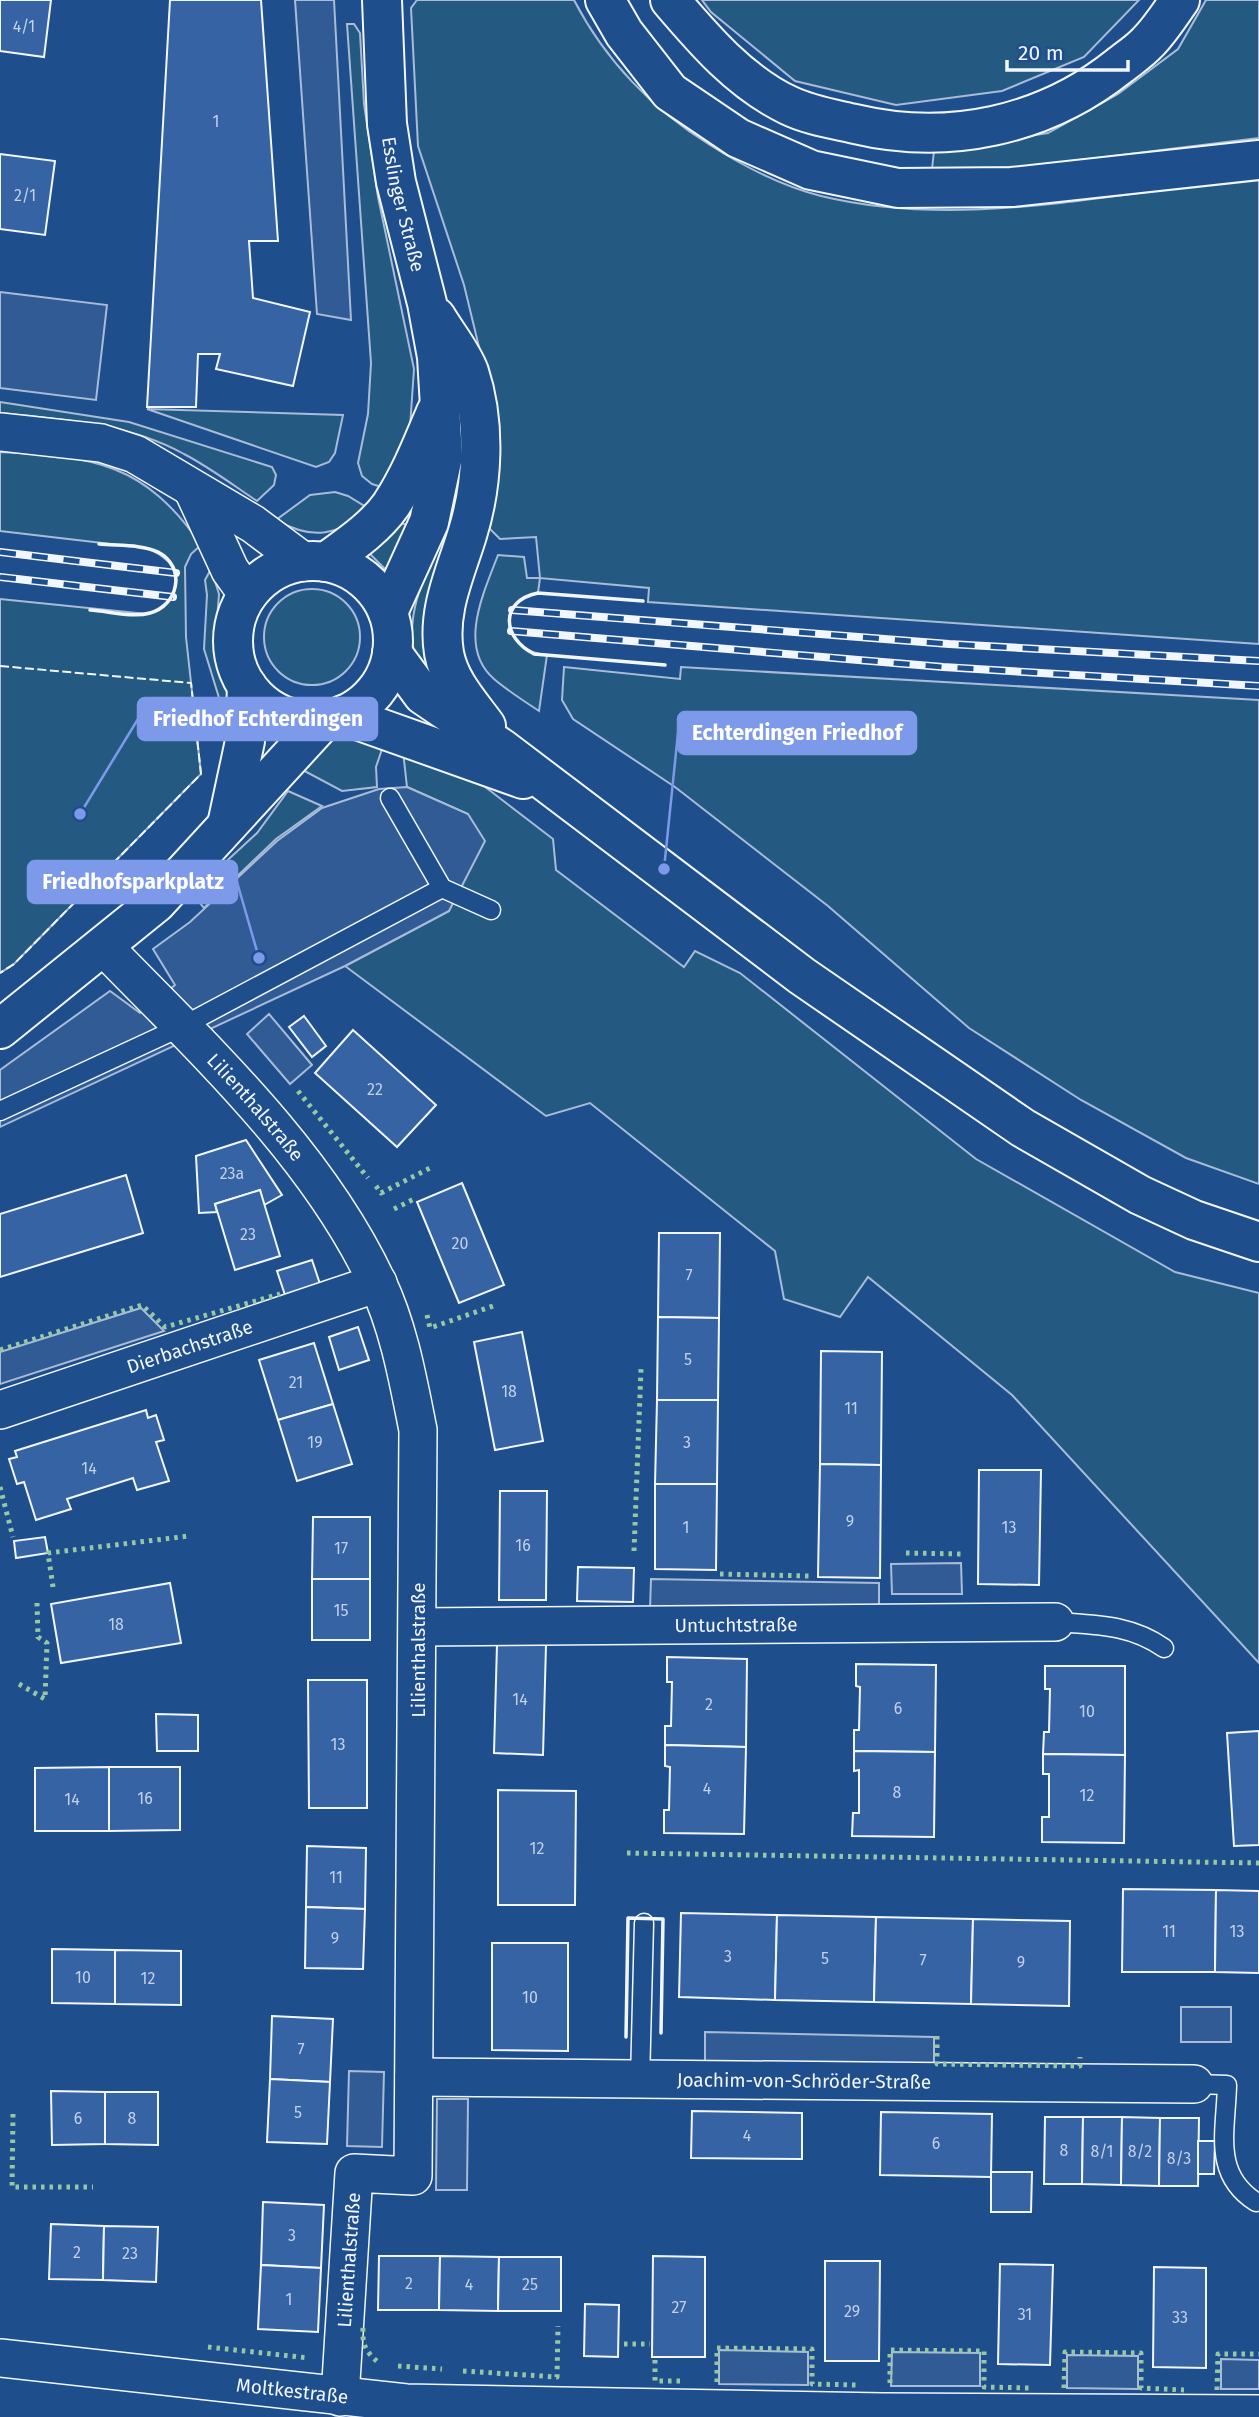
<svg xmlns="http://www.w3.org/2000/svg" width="1259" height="2417" font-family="'Fira Sans',sans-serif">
  <rect width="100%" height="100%" fill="#1f4e8c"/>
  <g fill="#245a82" stroke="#a8bbd7" stroke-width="2">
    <path d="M417 0H574C605 60 653 110 710 145 743 166 782 186 821 196 965 231 1114 191 1259 179V644L648 602 649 588 540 578 538 593C493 603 505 652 547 655L539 711C524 701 508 691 494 679 457 647 484 592 498 555L524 557 527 578H540L536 537 500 539 489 528 496 486 486 376 464 285 418 146 411 8Z"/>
    <polygon points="702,0 1139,0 1084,57 1002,91 896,105 795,81 711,12"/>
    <polygon points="1206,0 1259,0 1259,138 1024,167 932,169 934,151 1048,133 1118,94 1178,49"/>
    <polygon points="347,24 354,24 360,33 364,104 378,197 414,369 410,427 388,489 372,484 362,476 358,463 368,414 371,363"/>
    <path d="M0 402 129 422 272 467 276 475 274 485 257 501C233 485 209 467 184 454 128 423 62 419 0 413Z"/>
    <polygon points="147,409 343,415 335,453 329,462 316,467"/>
    <path d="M0 452C93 456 145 463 201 545L191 554 185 567 186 637 201 774 14 964 0 973V599L147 614C187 599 186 561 145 548L0 531Z"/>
    <path d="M335 492 348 496 371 510C335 534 316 542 276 520L310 495Z"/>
    <polygon points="396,521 412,527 389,573 367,551"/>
    <path d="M442 537 452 540 434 667 422 674C398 629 422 580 442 537Z"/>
    <polygon points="211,569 219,594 215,646 230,697 231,740 223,734 220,701 204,649 207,595 205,580"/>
    <circle cx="312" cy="637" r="48"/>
    <polygon points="564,667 680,679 681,667 1259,700 1259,1184 1186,1158 1081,1100 969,1028 828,906 675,787 573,719 562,700"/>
    <polygon points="349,736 383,746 376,767 377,787 342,791 297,767 331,738"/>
    <polygon points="403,751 484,786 553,839 556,870 684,967 695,951 740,973 976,1159 1175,1272 1259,1293 1259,1663 1012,1395 868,1277 840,1317 784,1299 775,1251 590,1103 546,1116 345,966 449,911 468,814 407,787"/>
    <polygon points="288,791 322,806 276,839 204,908 192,893 257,833"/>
  </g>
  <g fill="#305b95" stroke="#a8bbd7" stroke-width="2">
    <polygon points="295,0 334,0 351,320 317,314"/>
    <polygon points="0,292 107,305 96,400 0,388"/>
    <polygon points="407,787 468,814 485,841 449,911 345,966 0,1127 0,1070 110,991 140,1013 175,985 153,949 190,922 277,841 322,808 379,789"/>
    <polygon points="269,1014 312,1065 290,1084 247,1034"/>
    <polygon points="141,1308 164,1331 0,1384 0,1352"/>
    <polygon points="961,1563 962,1594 892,1594 891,1564"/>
    <polygon points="651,1579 879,1583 879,1614 650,1609"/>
    <rect x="1181" y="2007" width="50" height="35"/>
    <polygon points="705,2032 934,2037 934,2068 705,2063"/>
    <polygon points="349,2071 384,2072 382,2147 347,2146"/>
    <polygon points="437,2099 468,2099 467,2190 436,2190"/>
    <polygon points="719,2350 808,2352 808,2385 719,2384"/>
    <polygon points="892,2352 980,2353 980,2386 891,2386"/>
    <polygon points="1067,2355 1138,2356 1138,2389 1067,2388"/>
    <polygon points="1221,2359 1259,2360 1259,2389 1221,2389"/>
  </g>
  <g fill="#3563a3" stroke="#f2f6ff" stroke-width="2">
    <polygon points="0,0 51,0 44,57 0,51"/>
    <polygon points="170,0 261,0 278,241 249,241 253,298 310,312 293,386 216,369 220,354 198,354 196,407 147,407"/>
    <polygon points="0,154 55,161 45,235 0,229"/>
    <polygon points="304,1016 326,1046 312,1057 289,1027"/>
    <polygon points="353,1030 436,1105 397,1147 315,1073"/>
    <polygon points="246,1140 282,1195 264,1205 260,1190 215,1204 217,1212 199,1213 196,1156"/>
    <polygon points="126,1175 143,1233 0,1277 0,1214"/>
    <polygon points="462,1183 504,1285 459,1303 417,1202"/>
    <polygon points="260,1190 280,1256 235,1270 215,1204"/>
    <polygon points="659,1233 720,1233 719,1318 658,1317"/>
    <polygon points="312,1260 321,1287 286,1298 277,1271"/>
    <polygon points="658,1317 719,1318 718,1400 657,1400"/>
    <polygon points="358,1327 369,1360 339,1370 329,1337"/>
    <polygon points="522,1332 543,1441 495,1450 474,1342"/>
    <polygon points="314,1343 333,1404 278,1420 259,1360"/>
    <polygon points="821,1351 882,1352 881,1465 820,1464"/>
    <polygon points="657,1400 718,1400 717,1484 655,1484"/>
    <polygon points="333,1404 352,1464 297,1481 278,1420"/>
    <polygon points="146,1410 148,1418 156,1415 164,1440 156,1442 169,1481 137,1490 133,1478 67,1499 71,1509 36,1520 24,1482 17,1484 9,1459 17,1457 15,1451"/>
    <polygon points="820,1464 881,1465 880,1578 818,1577"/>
    <polygon points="979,1470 1041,1470 1039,1585 978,1584"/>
    <polygon points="655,1484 717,1484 716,1570 655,1569"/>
    <polygon points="500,1491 547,1491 546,1600 499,1600"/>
    <polygon points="313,1517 370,1517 370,1579 312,1579"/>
    <polygon points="45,1537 48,1553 16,1558 14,1541"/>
    <polygon points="578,1567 634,1568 633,1602 577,1601"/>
    <rect x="312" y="1579" width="58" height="61"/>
    <polygon points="170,1583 181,1643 61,1663 51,1604"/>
    <polygon points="497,1644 546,1645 543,1755 494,1753"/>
    <polygon points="667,1657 747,1659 746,1747 665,1745 665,1726 671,1726 672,1682 667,1682"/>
    <polygon points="856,1664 936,1665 935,1752 854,1751 854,1730 859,1730 860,1687 856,1686"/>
    <polygon points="1045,1666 1125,1666 1125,1755 1043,1754 1044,1732 1049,1732 1050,1689 1045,1689"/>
    <polygon points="308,1680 367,1680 367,1808 309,1808"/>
    <polygon points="156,1714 198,1715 198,1751 157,1751"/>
    <polygon points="1259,1731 1259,1845 1234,1846 1227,1733"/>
    <polygon points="665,1745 746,1747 744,1834 664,1833 664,1810 669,1810 670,1767 665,1766"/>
    <polygon points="854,1751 935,1752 934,1837 852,1836 853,1813 859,1813 859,1770 854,1771"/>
    <polygon points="1043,1754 1125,1755 1124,1843 1042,1842 1042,1817 1049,1817 1049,1774 1043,1774"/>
    <polygon points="109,1767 109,1831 35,1831 35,1768"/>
    <polygon points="109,1767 180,1767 180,1830 109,1831"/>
    <polygon points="498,1790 576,1791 575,1905 498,1905"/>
    <polygon points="307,1846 366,1848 365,1909 306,1907"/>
    <polygon points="1123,1889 1216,1890 1215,1972 1122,1972"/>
    <polygon points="1216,1890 1259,1891 1259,1973 1215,1972"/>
    <polygon points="306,1907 365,1909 363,1969 305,1968"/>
    <polygon points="681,1913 777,1915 775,2000 679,1997"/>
    <polygon points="777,1915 876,1917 874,2002 775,2000"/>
    <polygon points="876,1917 973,1919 971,2004 874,2002"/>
    <polygon points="973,1919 1070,1921 1069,2006 971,2004"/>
    <polygon points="492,1943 568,1943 568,2051 492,2050"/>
    <polygon points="52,1949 115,1950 115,2004 52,2003"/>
    <polygon points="115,1950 181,1951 181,2005 115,2004"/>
    <polygon points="272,2016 333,2019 330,2082 270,2079"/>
    <polygon points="270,2079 330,2082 327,2144 267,2142"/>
    <polygon points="51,2091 105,2092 105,2144 52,2145"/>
    <polygon points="105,2092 158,2092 158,2145 105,2144"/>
    <polygon points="692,2111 802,2113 802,2159 691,2158"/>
    <polygon points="881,2112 992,2114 991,2177 880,2175"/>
    <polygon points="1045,2117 1083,2117 1082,2184 1044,2184"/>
    <polygon points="1083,2117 1122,2117 1121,2185 1082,2184"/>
    <polygon points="1122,2117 1160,2118 1159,2186 1121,2185"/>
    <polygon points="1160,2118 1199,2118 1198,2186 1159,2186"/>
    <polygon points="1198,2141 1215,2141 1214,2174 1198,2174"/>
    <polygon points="991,2172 1032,2172 1031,2212 991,2212"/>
    <polygon points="263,2202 324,2205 321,2268 261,2265"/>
    <polygon points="51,2224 104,2226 103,2280 49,2279"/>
    <polygon points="104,2226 158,2227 156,2282 103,2280"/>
    <polygon points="379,2256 440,2256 439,2310 378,2310"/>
    <polygon points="440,2256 499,2257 498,2311 439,2310"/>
    <polygon points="653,2256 705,2257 705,2357 652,2357"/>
    <polygon points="499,2257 561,2257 561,2311 498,2311"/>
    <polygon points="825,2261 880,2261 879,2361 825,2361"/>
    <polygon points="1000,2264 1053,2265 1050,2365 998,2364"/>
    <polygon points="261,2265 321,2268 318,2332 258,2329"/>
    <polygon points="1154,2267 1206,2268 1206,2368 1153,2367"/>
    <polygon points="585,2304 619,2305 618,2357 584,2356"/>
  </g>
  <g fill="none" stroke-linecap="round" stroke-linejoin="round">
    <g stroke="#f2f6ff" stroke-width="21">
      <g id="lane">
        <polyline points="390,798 442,888 491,910"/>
        <polyline points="0,1111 181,1027 442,888"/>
        <path d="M1055 1622C1095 1625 1130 1624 1164 1648"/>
        <polyline points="640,2081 644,1923"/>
        <path d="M1194 2084 1227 2085C1226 2131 1212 2174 1256 2202"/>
      </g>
    </g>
    <g stroke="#f2f6ff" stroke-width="40">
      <g id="street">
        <polyline points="0,432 101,443 135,454 253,524 304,562"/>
        <polyline points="193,490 230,570 248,595"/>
        <path id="s1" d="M103 946C202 1048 316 1152 377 1282 399 1328 408 1380 418 1430L413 2176 354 2173 340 2397"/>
        <path id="s2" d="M0 1410 378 1283"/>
        <path id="s3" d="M418 1627 1055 1622"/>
        <path id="s4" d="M414 2077 1194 2084"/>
        <path id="s5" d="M0 2358 406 2403 883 2412 1259 2414"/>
      </g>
    </g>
    <g stroke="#f2f6ff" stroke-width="42">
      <g id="secondary">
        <path id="s6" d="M382 0 387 124 396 182 427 303 437 357 443 456 429 522 388 612"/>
        <path d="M436 317C446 334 462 353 469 372 486 423 483 484 467 535 455 574 437 611 444 653 449 682 470 704 486 726"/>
        <circle cx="313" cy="641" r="80"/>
        <path d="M326 562C348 546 375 528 391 505 410 476 423 443 436 412"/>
        <polyline points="392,653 423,695 501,748 802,976 1023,1128 1140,1195 1194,1220 1259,1242"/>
        <polyline points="343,715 523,779"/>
        <polyline points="227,825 245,741 247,686"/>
        <polyline points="0,1029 156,903 324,720"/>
      </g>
    </g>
    <g stroke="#f2f6ff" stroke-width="42">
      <g id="highway">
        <polyline points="605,0 624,33 670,92 738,138 811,170 898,188 1012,187 1259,160"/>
        <path d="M670 0C704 40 740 82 788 105 808 115 833 119 855 124 948 146 1044 126 1119 66 1129 58 1140 51 1148 42 1160 30 1170 14 1180 0"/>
      </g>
    </g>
    <use href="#lane" stroke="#1f4e8c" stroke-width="18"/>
    <use href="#street" stroke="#1f4e8c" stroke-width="37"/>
    <use href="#secondary" stroke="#1f4e8c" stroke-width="38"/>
    <use href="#highway" stroke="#1f4e8c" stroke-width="38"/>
    <g stroke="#f2f6ff" stroke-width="8">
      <g id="rail">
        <polyline points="0,552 176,573"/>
        <polyline points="0,577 173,597"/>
        <polyline points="512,610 949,644 1259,661"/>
        <polyline points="511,631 943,667 1259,686"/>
      </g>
    </g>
    <use href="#rail" stroke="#1f4e8c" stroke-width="5" stroke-dasharray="16" stroke-linecap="butt"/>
    <g stroke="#97c8a6" stroke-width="5" stroke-dasharray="3.5 5" stroke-linecap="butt">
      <polyline points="298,1091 368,1178"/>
      <polyline points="376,1186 381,1193 432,1167"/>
      <polyline points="394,1209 416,1198"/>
      <polyline points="427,1315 430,1328 493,1306"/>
      <polyline points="0,1350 142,1305 165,1327 280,1294"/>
      <polyline points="0,1487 13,1537"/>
      <polyline points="634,1551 641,1369"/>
      <polyline points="906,1553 961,1554"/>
      <polyline points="720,1574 809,1576"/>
      <polyline points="53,1587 48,1553 189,1536"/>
      <polyline points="19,1684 45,1699 47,1643 38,1637 37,1603"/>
      <polyline points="627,1853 1259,1863"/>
      <polyline points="937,2036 937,2064 1080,2066 1080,2057"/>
      <polyline points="13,2114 12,2187 93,2187"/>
      <path d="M363 2328C362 2345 366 2352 379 2363"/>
      <polyline points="624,2344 650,2344"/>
      <polyline points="208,2347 309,2358"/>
      <polyline points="655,2360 655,2381 681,2381"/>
      <polyline points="398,2366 442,2369"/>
      <polyline points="463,2371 557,2377 558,2326"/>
      <polyline points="717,2382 717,2348 812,2349 812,2384 856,2385"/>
      <polyline points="890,2383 890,2350 984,2351 984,2387 1029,2388"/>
      <polyline points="1064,2388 1065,2352 1141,2353 1141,2388 1184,2390"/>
      <polyline points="1217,2390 1218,2354 1259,2354"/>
    </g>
    <polyline stroke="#f2f6ff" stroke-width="2" stroke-dasharray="9 3.5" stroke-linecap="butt" points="0,666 191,683 201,774 14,964 0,973"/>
    <g stroke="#f2f6ff" stroke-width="3.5">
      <path d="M643 601 538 593C499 601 502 638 534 654L665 665"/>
      <path d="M90 610C108 611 133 618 150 613 178 606 187 567 158 552 141 544 117 546 99 544"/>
      <polyline points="626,2037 628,1918 663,1919 661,2033"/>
    </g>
  </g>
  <g text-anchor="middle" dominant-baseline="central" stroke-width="5" stroke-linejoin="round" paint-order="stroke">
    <g font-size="16" fill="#c3d1e8">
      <text x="24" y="26">4/1</text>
      <text x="216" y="121">1</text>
      <text x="25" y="195">2/1</text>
      <text x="375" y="1089">22</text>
      <text x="232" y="1173">23a</text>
      <text x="248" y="1234">23</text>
      <text x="460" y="1243">20</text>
      <text x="689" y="1275">7</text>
      <text x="688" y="1359">5</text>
      <text x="296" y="1382">21</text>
      <text x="509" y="1391">18</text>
      <text x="851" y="1408">11</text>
      <text x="315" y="1442">19</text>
      <text x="687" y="1442">3</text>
      <text x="89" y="1468">14</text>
      <text x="850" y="1521">9</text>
      <text x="686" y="1527">1</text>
      <text x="1009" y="1527">13</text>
      <text x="523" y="1545">16</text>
      <text x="341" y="1548">17</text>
      <text x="341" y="1610">15</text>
      <text x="116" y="1624">18</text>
      <text x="520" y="1699">14</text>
      <text x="709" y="1704">2</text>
      <text x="898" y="1708">6</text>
      <text x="1087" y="1711">10</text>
      <text x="338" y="1744">13</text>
      <text x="707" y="1788">4</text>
      <text x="897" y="1792">8</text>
      <text x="1087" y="1795">12</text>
      <text x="145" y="1798">16</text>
      <text x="72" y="1799">14</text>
      <text x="537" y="1848">12</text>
      <text x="336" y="1877">11</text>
      <text x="1169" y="1931">11</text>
      <text x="1237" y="1931">13</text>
      <text x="335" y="1938">9</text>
      <text x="728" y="1956">3</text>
      <text x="825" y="1958">5</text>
      <text x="923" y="1960">7</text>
      <text x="1021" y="1962">9</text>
      <text x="83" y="1977">10</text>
      <text x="148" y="1978">12</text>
      <text x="530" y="1997">10</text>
      <text x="301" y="2049">7</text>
      <text x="298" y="2112">5</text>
      <text x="78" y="2118">6</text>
      <text x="132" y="2118">8</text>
      <text x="747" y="2135">4</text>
      <text x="936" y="2143">6</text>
      <text x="1064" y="2150">8</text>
      <text x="1102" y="2151">8/1</text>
      <text x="1140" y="2151">8/2</text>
      <text x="1179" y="2158">8/3</text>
      <text x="292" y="2235">3</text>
      <text x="77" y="2252">2</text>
      <text x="130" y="2253">23</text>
      <text x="409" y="2283">2</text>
      <text x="469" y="2284">4</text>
      <text x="530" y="2284">25</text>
      <text x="289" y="2299">1</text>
      <text x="679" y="2307">27</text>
      <text x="852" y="2311">29</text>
      <text x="1025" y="2314">31</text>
      <text x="1180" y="2317">33</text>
    </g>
    <g font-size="19" fill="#f2f6ff" stroke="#1f4e8c">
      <text stroke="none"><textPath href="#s6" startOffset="206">Esslinger Straße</textPath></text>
      <text stroke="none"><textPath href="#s1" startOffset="222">Lilienthalstraße</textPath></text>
      <text stroke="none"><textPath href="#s2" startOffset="200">Dierbachstraße</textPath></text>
      <text stroke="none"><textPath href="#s3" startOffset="318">Untuchtstraße</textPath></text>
      <text transform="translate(418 1650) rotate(-90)">Lilienthalstraße</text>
      <text stroke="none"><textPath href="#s4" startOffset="390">Joachim-von-Schröder-Straße</textPath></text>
      <text transform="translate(349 2260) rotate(-86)">Lilienthalstraße</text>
      <text stroke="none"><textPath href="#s5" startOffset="294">Moltkestraße</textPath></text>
    </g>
  </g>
  <path fill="none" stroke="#7d9aea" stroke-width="2.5" d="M80 814L138 719M664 869L678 733M259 958L237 882"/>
  <g fill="#7d9aea" stroke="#1f4e8c" stroke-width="2.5">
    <circle cx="80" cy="814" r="7"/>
    <circle cx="664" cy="869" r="7"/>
    <circle cx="259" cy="958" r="7"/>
  </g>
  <g fill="#7d9aea" stroke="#7d9aea" stroke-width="2.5">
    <rect x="138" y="698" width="239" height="42" rx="7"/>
    <rect x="678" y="712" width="238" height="42" rx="7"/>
    <rect x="28" y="861" width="209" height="42" rx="7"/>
  </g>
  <g font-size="21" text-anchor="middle" font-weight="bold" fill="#fff">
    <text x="258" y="726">Friedhof Echterdingen</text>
    <text x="797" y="740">Echterdingen Friedhof</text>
    <text x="133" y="889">Friedhofsparkplatz</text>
  </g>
  <path d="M1007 60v10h121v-10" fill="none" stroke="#f2f6ff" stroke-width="3.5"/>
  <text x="1018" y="60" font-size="21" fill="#f2f6ff" stroke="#1f4e8c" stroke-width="5" paint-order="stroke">20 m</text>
</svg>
